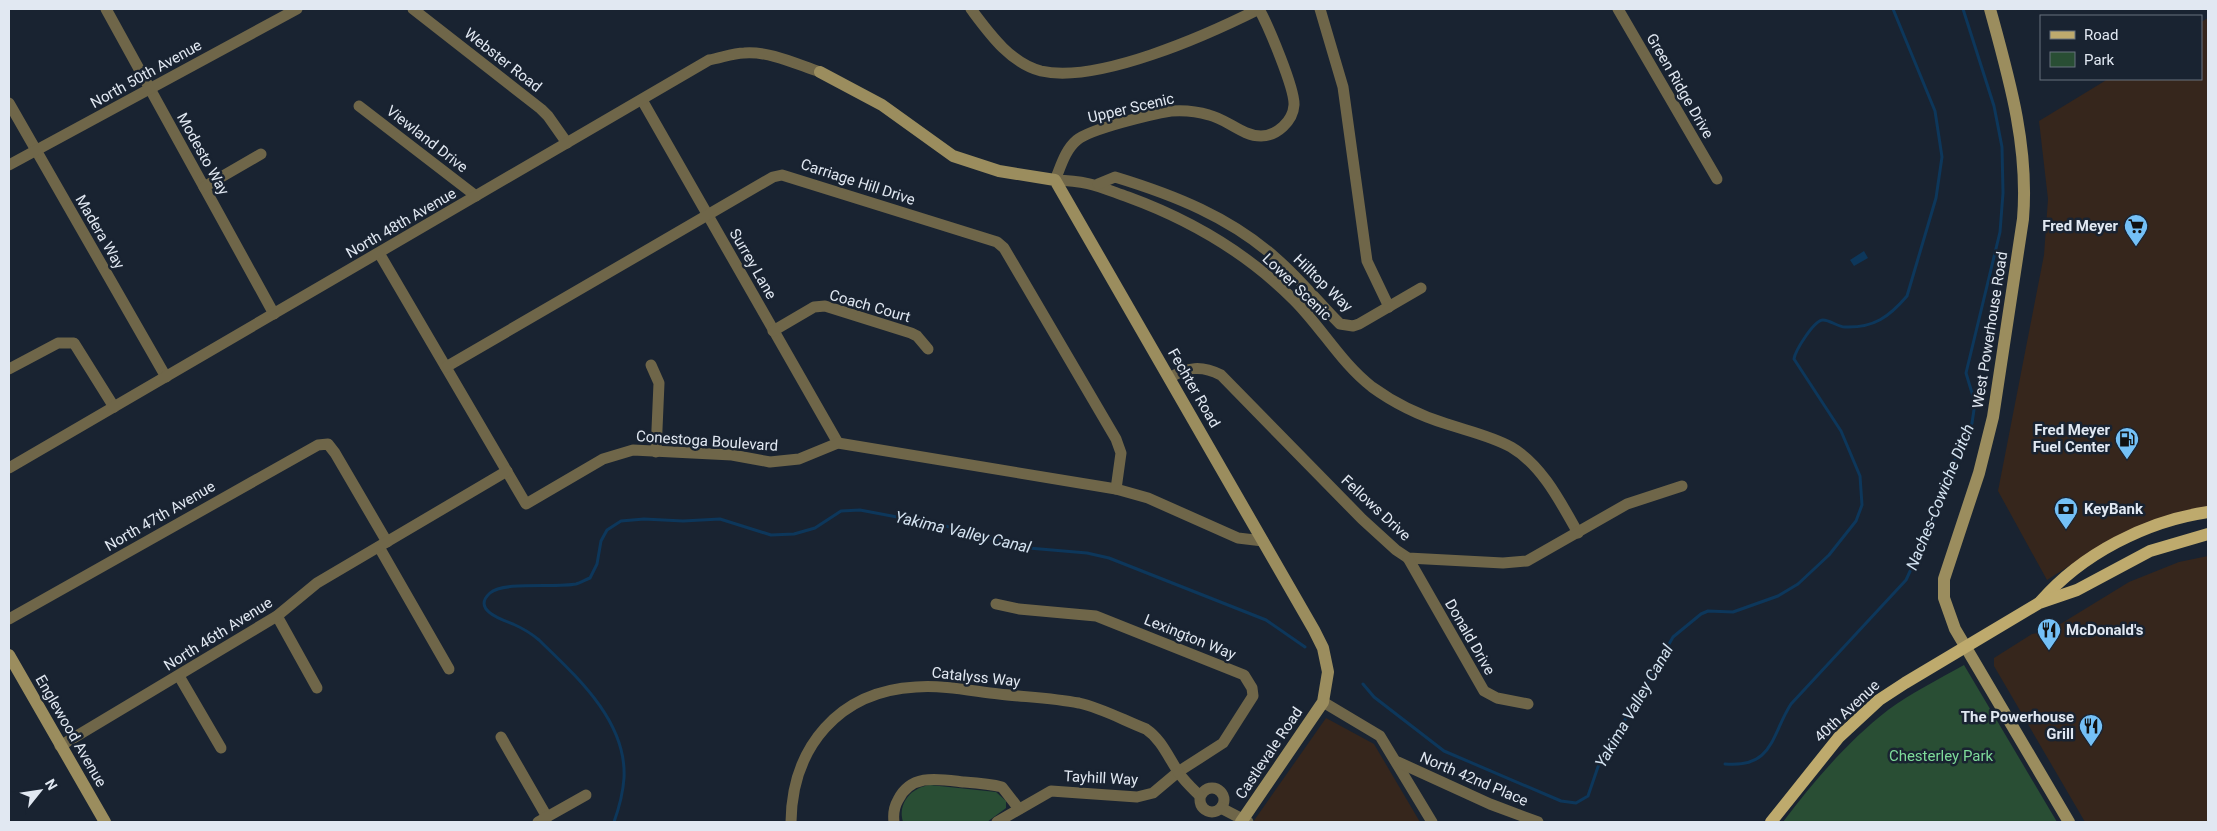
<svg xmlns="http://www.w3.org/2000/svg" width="2217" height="831" font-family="Roboto,sans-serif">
  <rect width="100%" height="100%" fill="#192331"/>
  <g fill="#36261c">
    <polygon points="2208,18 2208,507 2110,540 2047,580 1998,491 2044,255 2048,199 2039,121 2108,79 2201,79 2201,22"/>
    <polygon points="2208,556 2208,822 2085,822 1994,666 1994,658 2032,634 2049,631 2129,582 2179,562"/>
    <polygon points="1326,718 1374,744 1420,822 1253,822"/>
  </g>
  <g fill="#294e34">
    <path d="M1964 665 2057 822H1783C1814 781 1847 742 1888 710 1911 693 1939 679 1964 665Z"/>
    <path d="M930 785 996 792 1006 801V808L987 822H903C897 803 912 787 930 785Z"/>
  </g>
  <polygon fill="#0d375b" points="1864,251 1868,258 1854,266 1850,260"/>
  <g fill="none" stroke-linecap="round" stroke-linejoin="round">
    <g stroke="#0d375b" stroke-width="3">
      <path d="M1363 684 1374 697 1444 751 1561 801 1576 803 1588 796 1600 761 1643 690 1673 637 1701 614 1708 611 1733 612 1778 596 1798 584 1829 555 1856 521 1862 505 1860 476 1841 431 1794 359C1795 351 1814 320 1823 320 1830 320 1838 327 1845 327 1874 328 1889 317 1907 296L1936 198 1942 157 1935 111 1893 9"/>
      <path d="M1725 764C1774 768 1771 735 1791 704L1906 580 1936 515 1953 464 1972 423 1975 403 1966 373 2000 232 2003 193 2002 147 1994 106 1963 9"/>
      <path d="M614 822C619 808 623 793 624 778 627 721 576 676 539 640 532 634 522 628 513 624 503 620 471 610 490 593 504 581 556 588 576 584 580 583 585 580 590 578L597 564 601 541 607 530 621 521 644 519 683 521 720 519 771 535 794 534 815 528 841 511 860 510 971 531 1017 547 1087 553 1109 558 1266 620 1305 647"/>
    </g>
    <g stroke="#6f6649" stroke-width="11">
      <polyline points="106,9 274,314"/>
      <polyline points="413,9 541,109 548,116 567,143"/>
      <path d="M971 9C989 33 1010 63 1041 71 1098 84 1207 35 1259 9"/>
      <path d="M1259 9C1268 25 1295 89 1294 105 1293 121 1277 136 1261 136 1242 136 1227 119 1209 115 1196 111 1184 110 1171 111 1152 114 1090 129 1077 140 1065 150 1061 166 1055 180 1089 181 1097 186 1128 197 1191 220 1246 252 1294 300 1322 328 1341 363 1372 387 1394 403 1421 416 1447 424 1468 431 1491 436 1511 447 1542 465 1561 503 1578 533"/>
      <polyline points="1320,9 1343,87 1367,261 1389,307"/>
      <polyline points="1618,9 1717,179"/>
      <polyline points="642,100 838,443"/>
      <polyline points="9,103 166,377"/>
      <polyline points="359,106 476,196"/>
      <polyline points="9,165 297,9"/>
      <path d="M1098 184 1115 177C1174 195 1230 217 1277 259 1300 279 1319 303 1340 324L1353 326 1359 324 1421 288"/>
      <polyline points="204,187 261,154"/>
      <polyline points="379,253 526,504 603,459 633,450 732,455 770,462 799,459 838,443 1116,489 1148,498 1238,538 1263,541"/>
      <polyline points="773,331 814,307 825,306 911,333 917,336 928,349"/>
      <polyline points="651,365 659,383 656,452"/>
      <polyline points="446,367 773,177 782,175 997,242 1004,248 1116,439 1121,453 1116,489"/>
      <polyline points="9,369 58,343 74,343 114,407"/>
      <path d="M1169 378C1188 367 1201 365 1221 375L1362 519 1396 550 1408 558 1503 563 1527 561 1627 504 1682 486"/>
      <path d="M9 468 709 60C721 58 733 53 744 53 770 51 796 64 820 72"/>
      <polyline points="379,547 449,669"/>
      <polyline points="1408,558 1484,691 1497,698 1528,704"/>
      <polyline points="996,604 1019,609 1096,616 1244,675 1252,688 1253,696 1223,743 1178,772 1153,793 1137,797 1051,791 997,822"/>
      <polyline points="277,616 317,688"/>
      <polyline points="9,619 318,445 328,444 335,453 387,542"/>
      <polyline points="179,676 221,748"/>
      <polyline points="1323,702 1380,736 1432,822"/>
      <polyline points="501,737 547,817"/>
      <polyline points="60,746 277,616 317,583 507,471"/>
      <polyline points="1398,762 1490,804 1538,822"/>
      <circle cx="1212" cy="800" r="12"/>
      <polyline points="1221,808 1248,822"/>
      <polyline points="538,822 586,795"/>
      <path d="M791 822C792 747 839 691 916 687 944 685 972 691 999 694 1025 697 1053 698 1079 703 1102 708 1125 721 1146 729 1162 740 1168 757 1179 773 1185 782 1193 789 1200 796"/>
      <path d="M894 822C893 814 894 807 898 800 911 773 939 779 963 782 976 783 990 784 1002 787L1019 809"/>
    </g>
    <g stroke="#9b8d5e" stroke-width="12">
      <path d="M1990 9C2009 78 2029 146 2023 219L1993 417 1979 473 1944 579V598L1955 629 2069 822"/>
      <polyline points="820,72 882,105 953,156 999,171 1055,180 1314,630 1323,648 1328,672 1323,702 1241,822"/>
      <polyline points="9,655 105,822"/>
    </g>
    <g stroke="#beaa6d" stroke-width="12">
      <path d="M2041 601C2082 554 2146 521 2208 512"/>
      <polyline points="1771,822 1839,737 1879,700 1905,683 2039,603 2077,590 2150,551 2208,534"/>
    </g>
  </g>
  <defs>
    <g id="supermarket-pin" transform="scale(1.25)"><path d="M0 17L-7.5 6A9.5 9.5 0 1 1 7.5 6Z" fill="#74c0f6" stroke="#192331"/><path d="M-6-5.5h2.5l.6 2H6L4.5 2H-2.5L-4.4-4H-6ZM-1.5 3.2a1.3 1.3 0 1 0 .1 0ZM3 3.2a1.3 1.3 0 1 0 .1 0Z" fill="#111"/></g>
    <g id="fuel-pin" transform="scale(1.25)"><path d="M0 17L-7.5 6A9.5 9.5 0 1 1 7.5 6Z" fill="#74c0f6" stroke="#192331"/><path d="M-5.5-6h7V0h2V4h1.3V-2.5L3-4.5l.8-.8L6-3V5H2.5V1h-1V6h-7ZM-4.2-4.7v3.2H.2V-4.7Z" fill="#111"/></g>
    <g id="bank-pin" transform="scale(1.25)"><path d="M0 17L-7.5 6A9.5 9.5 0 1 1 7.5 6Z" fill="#74c0f6" stroke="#192331"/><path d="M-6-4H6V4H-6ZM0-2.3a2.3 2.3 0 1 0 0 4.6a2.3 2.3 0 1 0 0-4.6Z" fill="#111"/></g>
    <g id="restaurant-pin" transform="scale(1.25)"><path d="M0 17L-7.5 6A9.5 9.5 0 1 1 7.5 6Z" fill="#74c0f6" stroke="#192331"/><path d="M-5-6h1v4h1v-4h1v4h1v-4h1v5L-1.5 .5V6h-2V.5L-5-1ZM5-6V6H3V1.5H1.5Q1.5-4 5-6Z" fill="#111"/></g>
  </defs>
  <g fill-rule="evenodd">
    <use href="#supermarket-pin" x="2136" y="226"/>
    <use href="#fuel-pin" x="2127" y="439"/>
    <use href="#bank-pin" x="2066" y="509"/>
    <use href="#restaurant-pin" x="2049" y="630"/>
    <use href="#restaurant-pin" x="2091" y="726"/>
  </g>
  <g text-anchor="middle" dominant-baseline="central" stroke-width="5" stroke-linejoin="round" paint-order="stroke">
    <g font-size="15" fill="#e1e8f2" stroke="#192331">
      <text transform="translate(503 60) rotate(38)">Webster Road</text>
      <text transform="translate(146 74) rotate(-29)">North 50th Avenue</text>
      <text transform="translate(1680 86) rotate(60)">Green Ridge Drive</text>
      <text transform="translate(1131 108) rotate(-13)">Upper Scenic</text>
      <text transform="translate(427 139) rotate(38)">Viewland Drive</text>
      <text transform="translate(203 154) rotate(61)">Modesto Way</text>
      <text transform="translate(858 182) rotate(18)">Carriage Hill Drive</text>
      <text transform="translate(401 223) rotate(-30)">North 48th Avenue</text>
      <text transform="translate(100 232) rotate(60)">Madera Way</text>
      <text transform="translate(753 264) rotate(60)">Surrey Lane</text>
      <text transform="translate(1323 283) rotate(44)">Hilltop Way</text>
      <text transform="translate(1297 287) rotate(44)">Lower Scenic</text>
      <text transform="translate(870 306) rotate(16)">Coach Court</text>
      <text transform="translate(1990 330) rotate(-81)">West Powerhouse Road</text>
      <text transform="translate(1194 388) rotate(60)">Fechter Road</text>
      <text transform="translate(707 441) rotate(4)">Conestoga Boulevard</text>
      <text transform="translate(1376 508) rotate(43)">Fellows Drive</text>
      <text transform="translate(160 516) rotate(-30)">North 47th Avenue</text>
      <text transform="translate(218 634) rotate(-32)">North 46th Avenue</text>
      <text transform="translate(1190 637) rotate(22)">Lexington Way</text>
      <text transform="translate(1470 637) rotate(60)">Donald Drive</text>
      <text transform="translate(976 677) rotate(6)">Catalyss Way</text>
      <text transform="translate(1847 711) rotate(-43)">40th Avenue</text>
      <text transform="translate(71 731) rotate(60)">Englewood Avenue</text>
      <text transform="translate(1269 753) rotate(-56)">Castlevale Road</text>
      <text transform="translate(1101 778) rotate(3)">Tayhill Way</text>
      <text transform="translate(1474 779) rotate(23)">North 42nd Place</text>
    </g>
    <g font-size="15" font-weight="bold" fill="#e1e8f2" stroke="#192331" text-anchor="end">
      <text x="2118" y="226">Fred Meyer</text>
      <text x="2110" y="430">Fred Meyer<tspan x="2110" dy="17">Fuel Center</tspan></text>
      <text x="2084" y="509" text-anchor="start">KeyBank</text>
      <text x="2066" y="630" text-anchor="start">McDonald's</text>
      <text x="2074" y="717">The Powerhouse<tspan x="2074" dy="17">Grill</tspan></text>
    </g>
    <g font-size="15" fill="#7edb9a" stroke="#192331">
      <text x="1941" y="756">Chesterley Park</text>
    </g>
    <g font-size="16" font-style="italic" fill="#d5e4f2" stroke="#192331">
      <text transform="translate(1940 497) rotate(-68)">Naches-Cowiche Ditch</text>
      <text transform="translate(963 532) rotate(13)">Yakima Valley Canal</text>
      <text transform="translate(1634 706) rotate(-60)">Yakima Valley Canal</text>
    </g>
  </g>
  <rect width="2217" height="831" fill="none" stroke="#e1e8f2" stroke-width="20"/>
  <rect x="2040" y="15" width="162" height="65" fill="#192331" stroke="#69727e"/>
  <rect x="2050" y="31" width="25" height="8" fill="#beaa6d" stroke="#69727e"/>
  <text x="2084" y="40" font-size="15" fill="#e1e8f2">Road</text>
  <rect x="2050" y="52" width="25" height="15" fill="#294e34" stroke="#69727e"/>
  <text x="2084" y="65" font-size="15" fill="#e1e8f2">Park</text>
  <g transform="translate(40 791) rotate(60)" stroke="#192331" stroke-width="4" paint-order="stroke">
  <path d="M0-4L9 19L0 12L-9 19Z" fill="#e1e8f2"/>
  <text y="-8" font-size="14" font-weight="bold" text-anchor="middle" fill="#e1e8f2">N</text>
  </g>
</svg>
